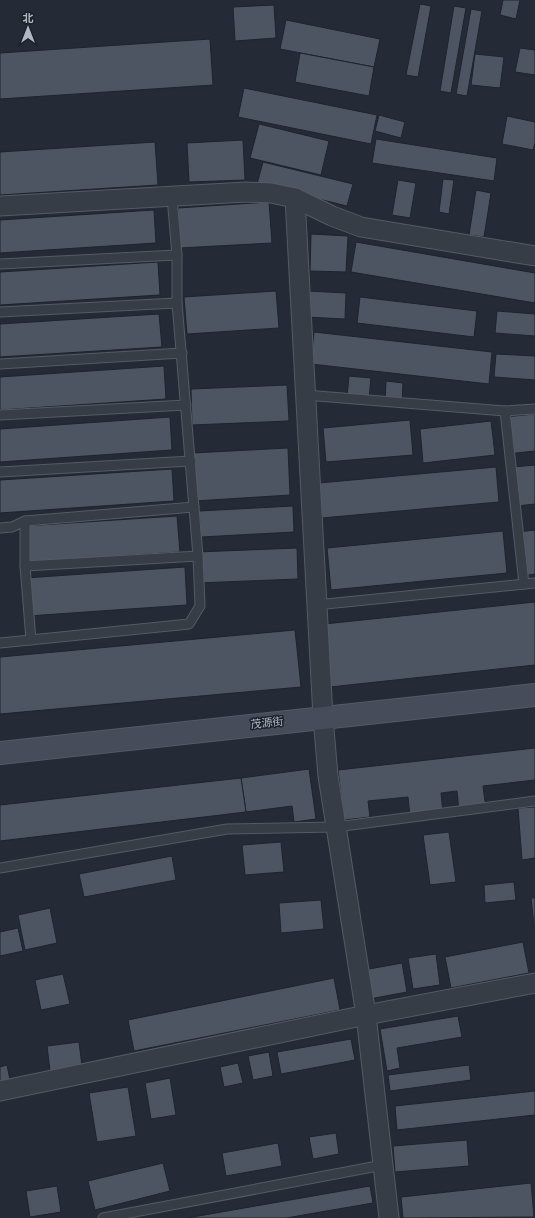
<svg xmlns="http://www.w3.org/2000/svg" width="535" height="1218" font-family="Raleway,'Noto Sans SC',sans-serif">
  <rect width="100%" height="100%" fill="#242b36"/>
  <g fill="#4c5561" stroke="#1e242d">
    <polygon points="503,0 520,0 516,19 500,15"/>
    <polygon points="420,4 431,6 418,77 406,75"/>
    <polygon points="274,5 276,38 235,41 233,7"/>
    <polygon points="454,6 466,8 451,93 440,91"/>
    <polygon points="471,9 482,11 467,96 456,94"/>
    <polygon points="286,20 380,39 374,67 280,49"/>
    <polygon points="210,39 213,85 0,99 0,53"/>
    <polygon points="520,48 535,50 535,75 515,72"/>
    <polygon points="300,53 374,67 369,96 295,82"/>
    <polygon points="475,54 504,57 500,88 471,85"/>
    <polygon points="244,88 377,115 371,144 238,117"/>
    <polygon points="379,115 405,122 401,138 375,131"/>
    <polygon points="507,116 535,122 535,143 533,150 502,144"/>
    <polygon points="259,124 329,141 321,175 250,158"/>
    <polygon points="376,139 497,158 494,181 372,163"/>
    <polygon points="243,140 245,180 189,182 187,143"/>
    <polygon points="155,142 158,185 0,195 0,152"/>
    <polygon points="263,162 353,184 347,206 257,184"/>
    <polygon points="443,179 454,180 449,214 439,212"/>
    <polygon points="398,180 416,183 410,218 392,215"/>
    <polygon points="476,190 491,193 484,237 469,235"/>
    <polygon points="269,202 272,243 180,248 178,208"/>
    <polygon points="154,210 156,243 0,253 0,220"/>
    <polygon points="311,234 348,236 346,272 310,271"/>
    <polygon points="356,242 535,273 535,303 351,272"/>
    <polygon points="158,262 160,295 0,305 0,272"/>
    <polygon points="276,291 279,328 187,334 184,297"/>
    <polygon points="307,291 346,293 345,319 306,317"/>
    <polygon points="360,297 477,311 474,337 357,323"/>
    <polygon points="497,311 535,314 535,336 495,333"/>
    <polygon points="159,314 162,347 0,357 0,324"/>
    <polygon points="314,332 492,352 489,384 311,364"/>
    <polygon points="496,354 535,356 535,380 494,377"/>
    <polygon points="164,366 166,399 0,410 0,377"/>
    <polygon points="349,376 371,378 369,399 347,397"/>
    <polygon points="386,381 403,383 402,405 385,404"/>
    <polygon points="287,385 289,421 192,425 191,389"/>
    <polygon points="535,414 535,451 507,454 504,417"/>
    <polygon points="170,417 172,450 0,462 0,429"/>
    <polygon points="410,420 413,455 326,462 323,428"/>
    <polygon points="491,421 495,455 423,463 420,429"/>
    <polygon points="288,448 290,495 195,501 192,453"/>
    <polygon points="535,465 535,504 517,506 513,467"/>
    <polygon points="496,467 499,502 322,518 319,483"/>
    <polygon points="172,469 174,501 0,513 0,480"/>
    <polygon points="293,506 294,532 201,537 199,511"/>
    <polygon points="177,516 180,552 26,562 24,526"/>
    <polygon points="535,530 535,574 523,576 518,532"/>
    <polygon points="503,531 507,573 331,590 327,548"/>
    <polygon points="297,548 298,579 198,583 197,552"/>
    <polygon points="185,567 187,605 28,616 25,578"/>
    <polygon points="535,602 535,665 330,687 324,624"/>
    <polygon points="295,630 301,687 0,714 0,657"/>
    <polygon points="535,748 535,780 483,786 486,809 459,812 457,791 441,793 443,813 410,817 408,797 368,801 370,817 344,820 338,770"/>
    <polygon points="309,769 316,819 294,822 292,806 246,812 241,778"/>
    <polygon points="241,778 246,812 0,841 0,805"/>
    <polygon points="535,807 535,858 522,860 518,808"/>
    <polygon points="449,832 456,882 430,885 423,835"/>
    <polygon points="281,842 284,872 245,875 242,845"/>
    <polygon points="172,856 176,880 84,897 79,874"/>
    <polygon points="514,882 516,900 485,903 484,885"/>
    <polygon points="531,898 535,898 535,925 534,925"/>
    <polygon points="321,900 324,929 281,933 279,903"/>
    <polygon points="50,908 57,943 25,950 18,915"/>
    <polygon points="18,928 23,951 0,956 0,932"/>
    <polygon points="523,942 529,973 451,988 445,957"/>
    <polygon points="436,954 440,985 413,989 408,958"/>
    <polygon points="402,963 407,992 364,1000 358,971"/>
    <polygon points="63,974 70,1004 41,1010 35,980"/>
    <polygon points="334,978 340,1010 134,1051 128,1020"/>
    <polygon points="458,1016 462,1037 397,1048 400,1068 387,1071 380,1029"/>
    <polygon points="351,1039 355,1060 281,1074 277,1052"/>
    <polygon points="79,1042 82,1066 50,1071 47,1046"/>
    <polygon points="269,1052 273,1076 253,1080 248,1056"/>
    <polygon points="238,1063 243,1083 224,1087 220,1067"/>
    <polygon points="7,1065 10,1080 0,1082 0,1067"/>
    <polygon points="469,1065 471,1080 390,1091 388,1075"/>
    <polygon points="170,1078 176,1115 151,1119 145,1083"/>
    <polygon points="128,1087 136,1136 97,1142 89,1093"/>
    <polygon points="535,1091 535,1115 397,1130 395,1106"/>
    <polygon points="336,1133 339,1154 313,1159 309,1137"/>
    <polygon points="467,1140 469,1166 395,1172 393,1146"/>
    <polygon points="278,1143 282,1166 226,1176 222,1153"/>
    <polygon points="163,1163 170,1191 95,1210 88,1181"/>
    <polygon points="531,1183 534,1217 403,1218 401,1197"/>
    <polygon points="57,1186 61,1212 30,1217 26,1191"/>
    <polygon points="370,1186 373,1203 286,1218 187,1218"/>
  </g>
  <g fill="none" stroke-linecap="round" stroke-linejoin="round">
    <g stroke="#555b64" stroke-width="11">
      <g id="service">
        <polyline points="0,264 177,255"/>
        <polyline points="0,312 177,303"/>
        <polyline points="0,364 182,353"/>
        <polyline points="305,395 505,411 524,584"/>
        <polyline points="505,411 535,409"/>
        <polyline points="0,415 186,405"/>
        <polyline points="0,472 191,461"/>
        <polyline points="25,521 194,507"/>
        <polyline points="0,528 12,527 25,521 25,566 31,640"/>
        <polyline points="25,566 198,556"/>
        <polyline points="316,605 535,583"/>
        <polyline points="0,643 189,624 200,606 198,556 177,303 177,255 172,197"/>
        <polyline points="0,868 227,829 336,827 535,801"/>
        <polyline points="103,1218 383,1165"/>
      </g>
    </g>
    <g stroke="#555b64" stroke-width="21">
      <g id="minor">
        <polyline points="0,206 246,192 271,193 295,198 332,216 361,227 535,256"/>
        <polyline points="0,1091 366,1015 328,776 323,717 295,198"/>
        <polyline points="389,1218 366,1015 535,983"/>
      </g>
    </g>
    <g stroke="#555b64" stroke-width="24">
      <polyline id="secondary" points="0,753 535,695"/>
    </g>
    <use href="#service" stroke="#373d46" stroke-width="9"/>
    <use href="#minor" stroke="#373d46" stroke-width="19"/>
    <use href="#secondary" stroke="#464c59" stroke-width="22"/>
  </g>
  <g text-anchor="middle" dominant-baseline="central" stroke-width="3" stroke-linejoin="round" paint-order="stroke">
    <g font-size="11" fill="#b2b8c3" stroke="#1c222b">
      <text transform="translate(267 723) rotate(-6)">茂源街</text>
    </g>
  </g>
  <g transform="translate(28 28)" stroke="#1c222b" stroke-width="3" paint-order="stroke">
  <path d="M0-3L7 15L0 10L-7 15Z" fill="#b2b8c3"/>
  <text y="-6" font-size="11" font-weight="bold" text-anchor="middle" fill="#b2b8c3">北</text>
  </g>
</svg>
